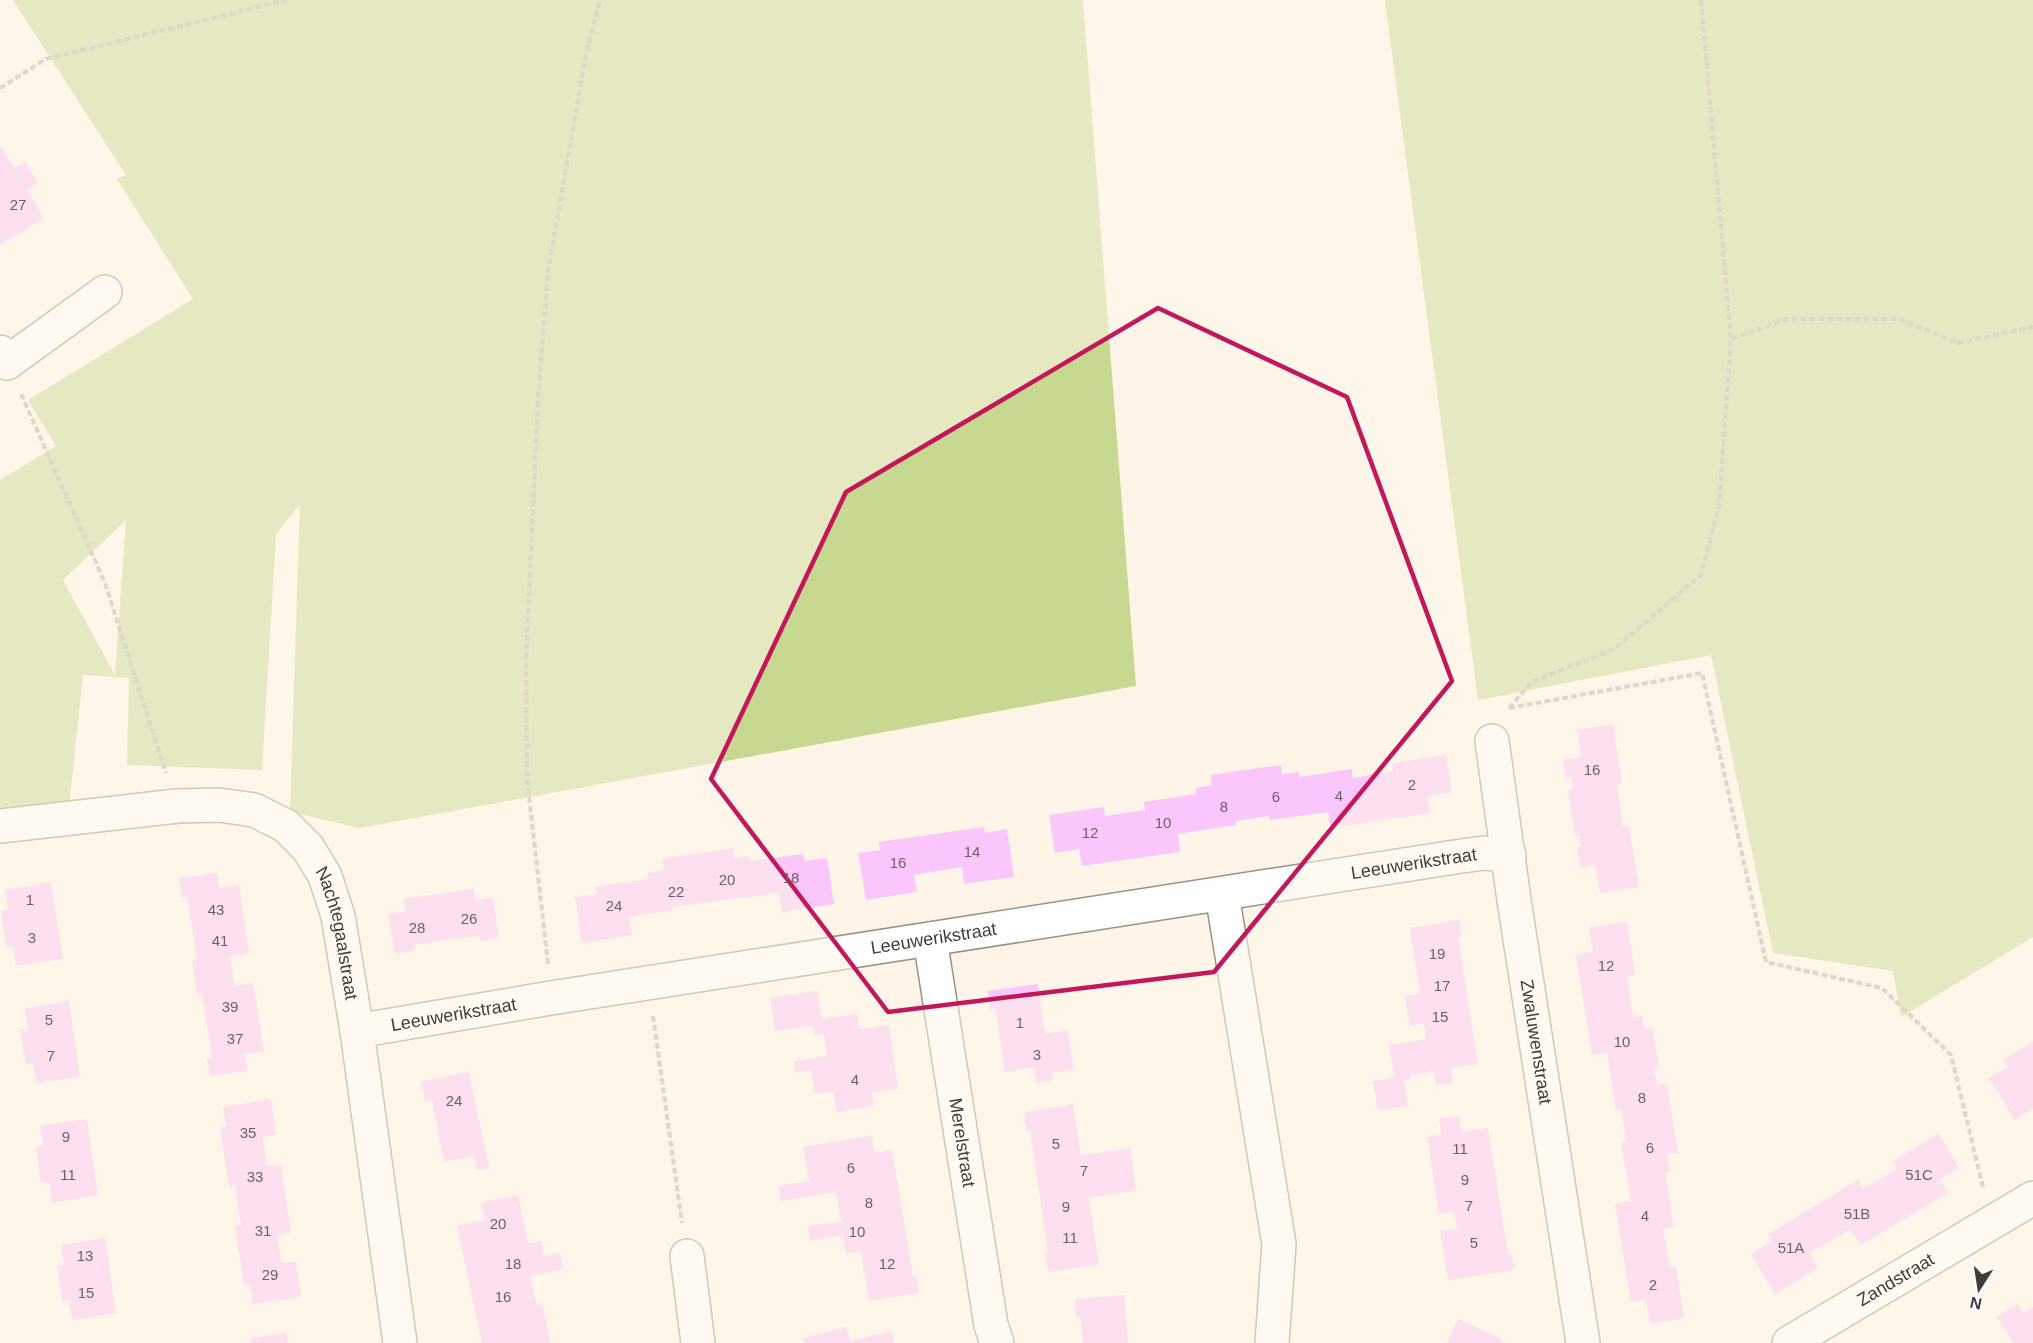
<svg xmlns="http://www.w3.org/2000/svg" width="2033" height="1343" font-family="Arial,sans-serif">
  <rect width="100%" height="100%" fill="#fef5e8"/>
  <g fill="#c7d891" fill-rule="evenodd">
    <path d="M13 0H1083L1136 686 360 828 290 812 300 504 276 534 262 770 127 765 129 678 83 675 69 806 0 813V480L56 446 28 400 193 299 117 179 126 175ZM125 521H126L115 675 63 580Z"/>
    <polygon points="1385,0 2033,0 2033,937 1901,1017 1893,971 1773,953 1711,655 1478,700"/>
  </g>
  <g fill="#fac6fb">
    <polygon points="0,146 14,168 25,162 38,183 27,190 44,218 0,245"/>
    <polygon points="1613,724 1622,784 1617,785 1623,827 1629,826 1639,887 1600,893 1595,865 1580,868 1577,847 1581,847 1579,836 1575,837 1568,790 1573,790 1571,778 1566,778 1563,760 1581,757 1577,730"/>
    <polygon points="1446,755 1452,792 1428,796 1430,813 1331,828 1328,812 1270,820 1269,816 1236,821 1236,825 1178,834 1180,852 1082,866 1079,849 1055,853 1049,815 1104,807 1105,816 1145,810 1144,802 1196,794 1196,788 1212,785 1211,775 1245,770 1281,765 1282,774 1299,772 1300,777 1352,769 1353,778 1393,771 1392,763"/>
    <polygon points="984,827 985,833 1007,829 1014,877 964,884 962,867 914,875 917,892 866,900 858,853 880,850 879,842"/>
    <polygon points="733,848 734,859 749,856 750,861 803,854 805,861 827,858 834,904 782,912 779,893 672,907 673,910 629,917 632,935 582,943 575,897 597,894 596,887 648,879 647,873 664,870 662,859"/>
    <polygon points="217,873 219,888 239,885 249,954 230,956 234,986 253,983 264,1051 245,1054 247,1071 210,1076 207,1058 212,1057 202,994 197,995 192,960 197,959 187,897 182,898 179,878"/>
    <polygon points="51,882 63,959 16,966 13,946 6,947 1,911 8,909 5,890"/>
    <polygon points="474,889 475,900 493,898 499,938 480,941 479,936 446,940 414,945 415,951 395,954 388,914 406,911 404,899"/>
    <polygon points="1459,920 1462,937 1458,937 1478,1064 1451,1068 1453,1083 1436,1085 1434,1071 1411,1075 1412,1079 1404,1080 1408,1106 1378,1110 1373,1081 1394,1078 1389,1045 1426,1039 1424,1023 1410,1026 1405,996 1420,994 1410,928"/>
    <polygon points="1627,922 1635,975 1627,977 1633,1017 1642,1016 1644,1030 1653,1028 1659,1067 1654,1068 1657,1085 1667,1083 1678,1153 1667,1154 1670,1172 1665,1172 1674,1227 1663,1229 1670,1267 1676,1266 1684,1318 1650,1324 1646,1300 1631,1302 1615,1203 1631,1201 1621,1142 1626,1141 1621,1109 1616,1110 1607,1053 1592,1055 1576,955 1593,952 1589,927"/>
    <polygon points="1038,984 1045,1034 1068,1030 1074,1069 1052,1073 1053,1080 1036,1083 1034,1067 1005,1072 996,1009 990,1009 988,991"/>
    <polygon points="817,991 822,1019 857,1014 860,1029 889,1025 898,1089 872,1092 874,1106 837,1112 833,1092 815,1094 811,1070 796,1072 794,1061 827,1056 824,1034 815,1036 813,1026 775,1031 770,998"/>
    <polygon points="69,1001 80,1077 36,1083 33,1063 26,1064 20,1029 28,1029 25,1009"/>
    <polygon points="2033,1042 2033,1109 2015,1120 1989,1078 2008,1067 2003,1060"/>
    <polygon points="469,1072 489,1168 477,1170 474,1156 444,1162 432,1100 425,1101 421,1082"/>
    <polygon points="271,1099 276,1135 263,1137 265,1152 267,1166 281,1164 291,1233 277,1235 282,1263 296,1262 301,1297 253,1304 250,1285 244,1285 235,1226 241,1226 235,1186 229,1187 220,1128 226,1127 223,1107"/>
    <polygon points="1073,1104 1081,1155 1130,1148 1136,1191 1089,1198 1099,1265 1048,1272 1045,1253 1048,1252 1030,1130 1026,1131 1024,1112"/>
    <polygon points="1459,1116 1461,1132 1488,1128 1508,1254 1511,1253 1514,1270 1448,1280 1440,1231 1457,1229 1454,1212 1439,1214 1427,1137 1441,1135 1439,1119"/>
    <polygon points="87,1119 98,1195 52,1203 49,1182 41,1183 36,1147 44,1146 40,1126"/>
    <polygon points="1939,1134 1959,1168 1940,1179 1948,1193 1860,1245 1850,1229 1831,1241 1809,1253 1818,1268 1775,1294 1751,1254 1772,1241 1768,1234 1858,1180 1863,1189 1897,1169 1893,1161"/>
    <polygon points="872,1136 874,1153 892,1150 913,1276 916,1275 919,1293 869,1301 861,1251 846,1253 843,1235 810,1241 808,1226 841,1222 836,1192 781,1201 778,1186 809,1181 803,1147"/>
    <polygon points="518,1195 528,1243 541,1241 544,1256 560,1253 563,1269 530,1276 537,1305 542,1303 551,1343 482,1343 457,1226 485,1220 481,1203"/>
    <polygon points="105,1238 116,1313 72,1320 69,1300 62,1301 57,1266 64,1265 61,1245"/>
    <polygon points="1124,1295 1128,1343 1083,1343 1081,1317 1076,1317 1075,1299"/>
    <polygon points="2018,1304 2023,1313 2033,1307 2033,1343 2013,1343 1997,1316"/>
    <polygon points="1458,1319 1502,1339 1501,1343 1447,1343"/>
    <polygon points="847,1327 850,1341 892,1331 894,1343 804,1343 803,1338"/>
    <polygon points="287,1333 288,1343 251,1343 250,1338"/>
  </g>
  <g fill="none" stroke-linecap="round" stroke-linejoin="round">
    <g stroke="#9b9182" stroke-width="36">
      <g id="minor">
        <polyline points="0,352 7,363 105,292"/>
        <path id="s1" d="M1492 741 1514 900 1583 1343"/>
        <path id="s2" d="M0 826 177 806 219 805 254 810 286 826 308 848 325 876 338 916 357 1031 400 1343"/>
        <polyline points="1222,894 1279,1244 1272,1343"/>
        <path id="s3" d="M930 939 991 1325 997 1343"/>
        <path id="s4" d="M357 1031 551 998 1455 857 1484 853 1509 855"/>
        <polyline points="687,1256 698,1343"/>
        <path id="s5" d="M1789 1343 2033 1198"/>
      </g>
    </g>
    <g stroke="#b9b1a7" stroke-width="4" stroke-dasharray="6 3" stroke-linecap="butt">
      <polyline points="1701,0 1731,339"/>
      <polyline points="0,88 46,59 286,0"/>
      <polyline points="21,394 105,583 166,773"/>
      <polyline points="1509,708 1702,673 1766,962 1882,988 1951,1055 1983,1187"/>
      <polyline points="1509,708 1532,682 1614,649 1701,575 1719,506 1731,339 1787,319 1899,319 1958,343 2033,327"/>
      <polyline points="548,964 527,778 526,662 538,399 548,272 586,54 600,0"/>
      <polyline points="653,1016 682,1223"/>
    </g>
    <use href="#minor" stroke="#fff" stroke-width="33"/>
  </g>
  <path d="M0 0H2033V1343H0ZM1158 308 1347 397 1452 681 1214 972 888 1012 711 779 846 492Z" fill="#fef5e8" fill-opacity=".55" fill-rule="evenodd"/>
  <path fill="none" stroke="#c2185b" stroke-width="4.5" stroke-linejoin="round" d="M1158 308 1347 397 1452 681 1214 972 888 1012 711 779 846 492Z"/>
  <g text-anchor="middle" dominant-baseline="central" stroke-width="6" stroke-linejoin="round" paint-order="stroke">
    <g font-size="15" fill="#6f5e67">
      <text x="18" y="204">27</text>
      <text x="1592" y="769">16</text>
      <text x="1412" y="784">2</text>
      <text x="1339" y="795">4</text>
      <text x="1276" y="796">6</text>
      <text x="1224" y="806">8</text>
      <text x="1163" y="822">10</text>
      <text x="1090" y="832">12</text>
      <text x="972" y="851">14</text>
      <text x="898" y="862">16</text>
      <text x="791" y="877">18</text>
      <text x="727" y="879">20</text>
      <text x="676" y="891">22</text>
      <text x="30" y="899">1</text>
      <text x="614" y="905">24</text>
      <text x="216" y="909">43</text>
      <text x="469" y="918">26</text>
      <text x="417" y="927">28</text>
      <text x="32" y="937">3</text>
      <text x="220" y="940">41</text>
      <text x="1437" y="953">19</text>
      <text x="1606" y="965">12</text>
      <text x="1442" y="985">17</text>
      <text x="230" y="1006">39</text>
      <text x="1440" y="1016">15</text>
      <text x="49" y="1019">5</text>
      <text x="1020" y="1022">1</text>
      <text x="235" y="1038">37</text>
      <text x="1622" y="1041">10</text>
      <text x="1037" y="1054">3</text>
      <text x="51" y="1055">7</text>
      <text x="855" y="1079">4</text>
      <text x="1642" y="1097">8</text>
      <text x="454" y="1100">24</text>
      <text x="248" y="1132">35</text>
      <text x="66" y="1136">9</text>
      <text x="1056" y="1143">5</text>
      <text x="1650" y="1147">6</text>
      <text x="1460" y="1148">11</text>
      <text x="851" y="1167">6</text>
      <text x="1084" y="1170">7</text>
      <text x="68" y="1174">11</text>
      <text x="1919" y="1174">51C</text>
      <text x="255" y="1176">33</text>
      <text x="1465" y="1179">9</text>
      <text x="869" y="1202">8</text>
      <text x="1469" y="1205">7</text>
      <text x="1066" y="1206">9</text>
      <text x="1857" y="1213">51B</text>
      <text x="1645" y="1215">4</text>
      <text x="498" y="1223">20</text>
      <text x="263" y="1230">31</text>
      <text x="857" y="1231">10</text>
      <text x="1070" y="1237">11</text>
      <text x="1474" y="1242">5</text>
      <text x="1791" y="1247">51A</text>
      <text x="85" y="1255">13</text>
      <text x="513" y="1263">18</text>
      <text x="887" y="1263">12</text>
      <text x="270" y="1274">29</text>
      <text x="1653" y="1284">2</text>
      <text x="86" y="1292">15</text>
      <text x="503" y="1296">16</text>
    </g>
    <g font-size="18" fill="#413c36" stroke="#fff">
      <text stroke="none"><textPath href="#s4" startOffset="1070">Leeuwerikstraat</textPath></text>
      <text stroke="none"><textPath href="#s2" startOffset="414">Nachtegaalstraat</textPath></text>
      <text stroke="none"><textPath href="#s4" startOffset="584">Leeuwerikstraat</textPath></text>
      <text stroke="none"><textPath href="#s4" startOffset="98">Leeuwerikstraat</textPath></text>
      <text stroke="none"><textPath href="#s1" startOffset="304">Zwaluwenstraat</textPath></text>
      <text stroke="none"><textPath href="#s3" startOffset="206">Merelstraat</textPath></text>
      <text stroke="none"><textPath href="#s5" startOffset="124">Zandstraat</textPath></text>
    </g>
  </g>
  <g transform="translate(1979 1289) rotate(192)" stroke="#ffffff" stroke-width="4.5" paint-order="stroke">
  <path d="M0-4.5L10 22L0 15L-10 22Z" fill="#413c36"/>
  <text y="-9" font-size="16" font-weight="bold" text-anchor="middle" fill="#413c36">N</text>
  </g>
</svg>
